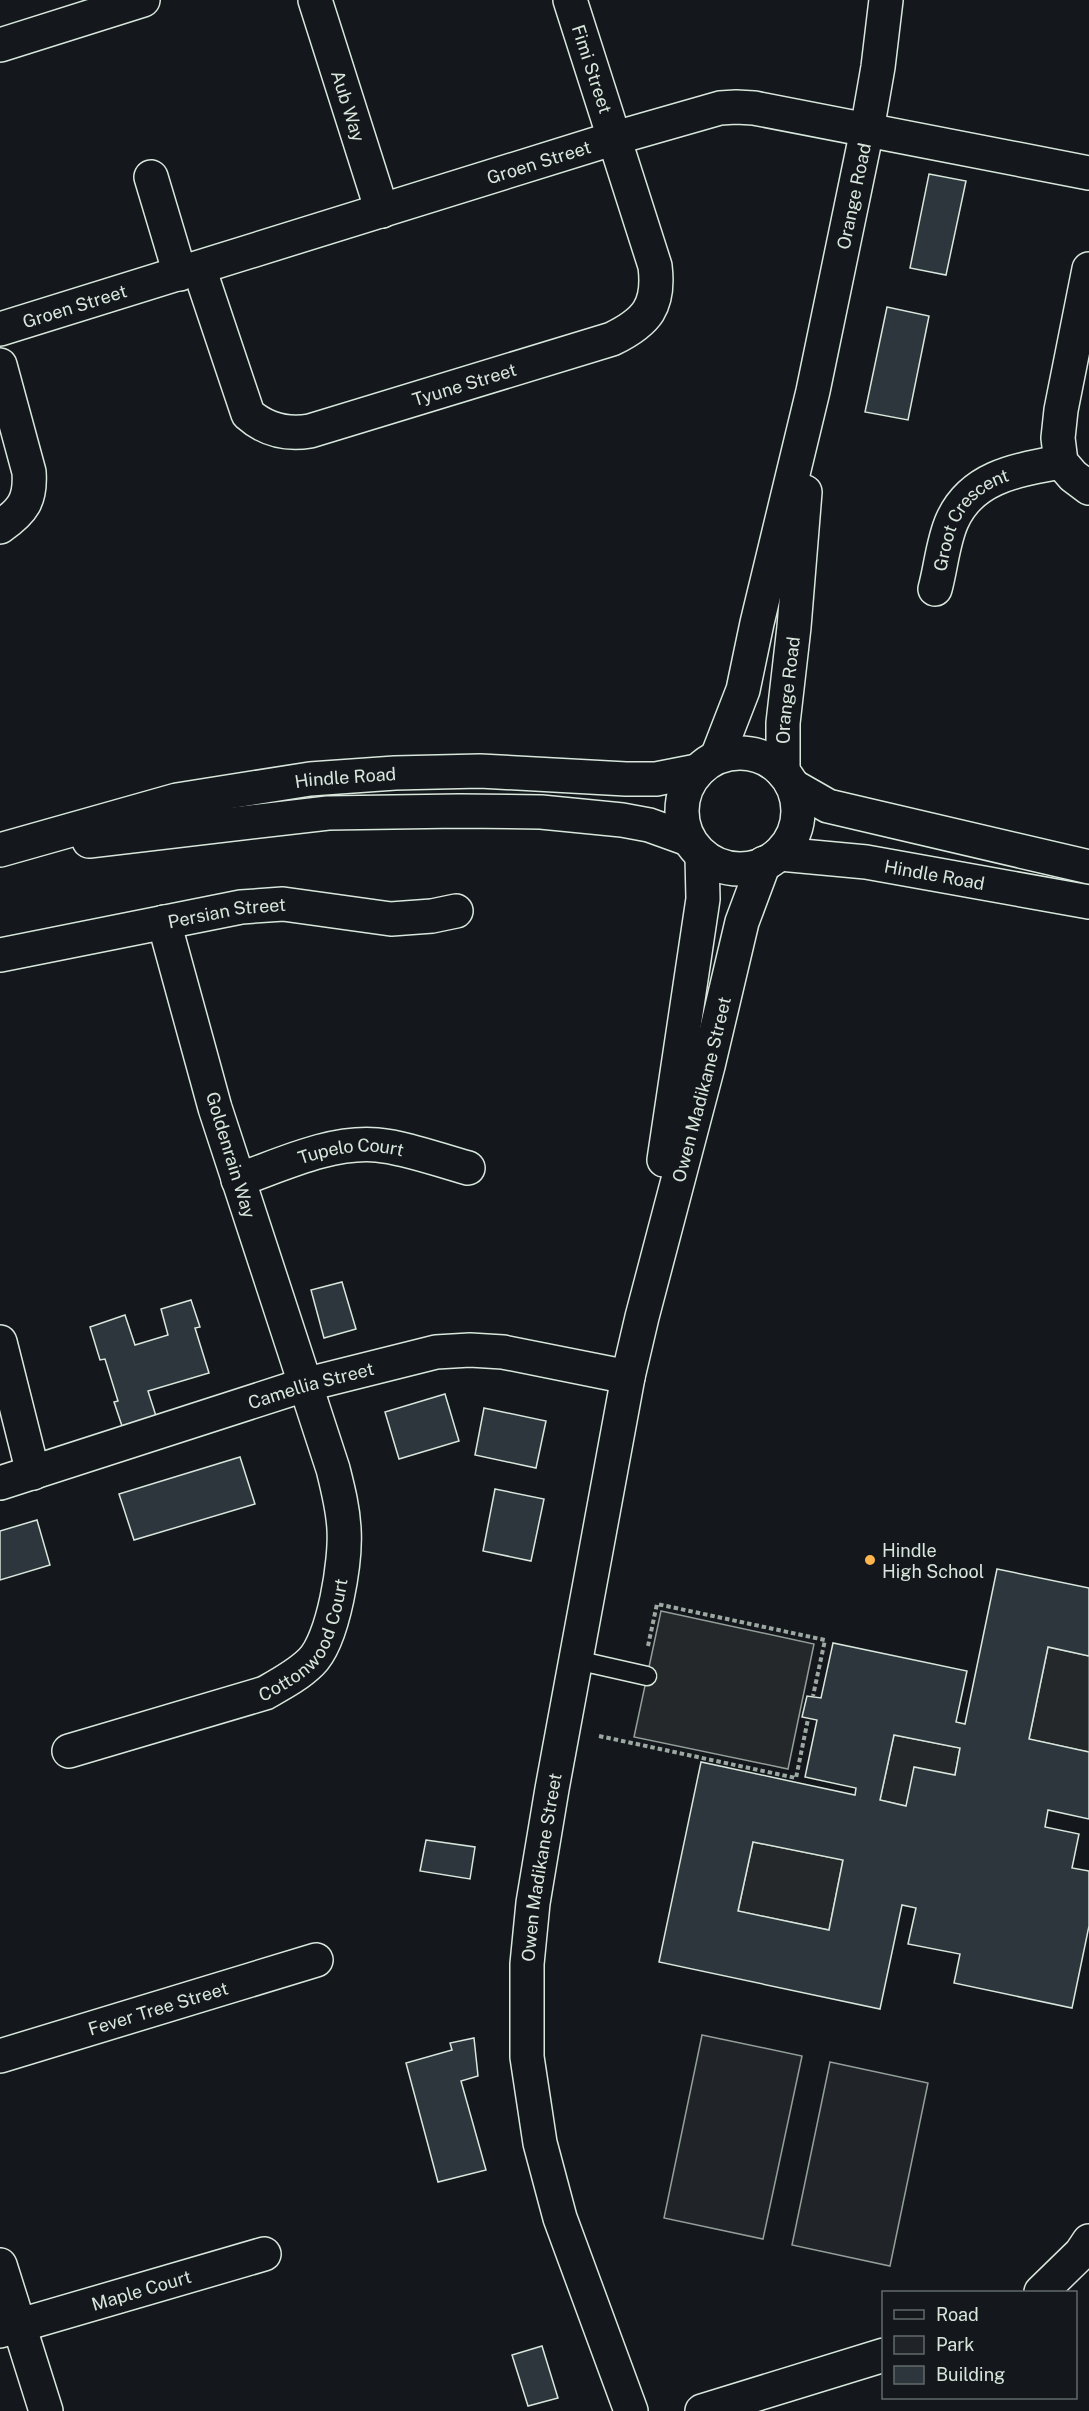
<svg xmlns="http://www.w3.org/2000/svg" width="1089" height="2411" font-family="'Public Sans',sans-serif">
  <rect width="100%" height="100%" fill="#14181c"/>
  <g fill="#202428" stroke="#939e99" stroke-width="1.5">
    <polygon points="702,2035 802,2056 763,2239 664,2218"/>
    <polygon points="830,2062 928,2083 890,2266 792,2245"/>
  </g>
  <g fill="#24282b" stroke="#939e99" stroke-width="1.5">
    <polygon points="661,1611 814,1644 788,1769 634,1737"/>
    <polygon points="1048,1647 1089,1656 1089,1752 1029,1739"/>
    <polygon points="894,1735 960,1748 955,1775 906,1806 880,1800"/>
    <polygon points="753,1842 843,1860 829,1930 738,1911"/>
  </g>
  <g fill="#2c363c" stroke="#d8e6dc" stroke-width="1.5" fill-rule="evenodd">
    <polygon points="929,174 966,181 946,275 910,268"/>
    <polygon points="887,307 929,316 908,420 865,412"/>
    <polygon points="342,1282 356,1329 324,1338 311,1290"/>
    <polygon points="191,1300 200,1327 195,1328 209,1373 148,1391 156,1416 122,1426 114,1402 118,1401 105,1359 100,1360 90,1327 125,1315 135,1345 168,1335 161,1309"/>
    <polygon points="445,1394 459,1441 399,1459 385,1412"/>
    <polygon points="484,1408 546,1421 536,1468 475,1455"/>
    <polygon points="240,1457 255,1504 134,1540 119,1494"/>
    <polygon points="495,1489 544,1499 531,1561 483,1551"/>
    <polygon points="37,1520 50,1565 0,1580 0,1531"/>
    <path d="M997 1569 1089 1588V1656L1048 1647 1029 1739 1089 1752V1819L1048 1810 1045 1827 1079 1834 1072 1868 1089 1871V1926L1072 2008 954 1983 960 1954 908 1944 916 1908 902 1905 880 2009 659 1962 701 1762 855 1795 856 1788 805 1777 817 1720 802 1717 807 1696 821 1698 833 1643 967 1671 956 1722 965 1724ZM894 1735 960 1748 955 1775 914 1767 906 1806 880 1800ZM753 1842 843 1860 829 1930 738 1911Z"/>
    <polygon points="426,1840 475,1847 470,1879 420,1871"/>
    <polygon points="474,2038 478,2076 461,2081 486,2170 438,2182 406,2063 452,2050 450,2043"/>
    <polygon points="542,2346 558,2398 528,2406 512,2355"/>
  </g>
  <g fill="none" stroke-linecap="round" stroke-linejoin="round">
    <g stroke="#d8e6dc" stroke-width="21">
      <polyline id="lane" points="576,1660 647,1676"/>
    </g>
    <g stroke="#d8e6dc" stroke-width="36">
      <g id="street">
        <path id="s1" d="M315 0 382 211"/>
        <polyline points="0,45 143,0"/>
        <polyline points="151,177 180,274"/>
        <path id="s2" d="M199 268 248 414C266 430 286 435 310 431L612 339C647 322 660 306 655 266L570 0"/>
        <polyline points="1089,269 1061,410 1058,438 1061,462 1073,476 1089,488"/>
        <path id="s3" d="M0 329 615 138 720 108 736 107 754 108 1089 173"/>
        <path d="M0 365 29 472C31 500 23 511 0 527"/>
        <path id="s4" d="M935 589C941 567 943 541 952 521 972 476 1018 470 1061 462"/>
        <path id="s5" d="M717 757 743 690 757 623 813 391 867 130 878 67 886 0"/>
        <path id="s6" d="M783 772V723L794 627 805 492"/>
        <path id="s7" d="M0 955 241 907 283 904 391 919 432 916 456 911"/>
        <path id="s8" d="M238 1180C281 1165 330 1141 377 1145 408 1148 438 1160 468 1168"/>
        <polyline points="0,1342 33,1473"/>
        <path id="s9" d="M0 1483 304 1385 436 1352 470 1350 503 1352 628 1377"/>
        <path id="s10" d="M69 1751 265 1693C281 1684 298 1675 311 1662 334 1640 346 1560 344 1529 343 1508 338 1489 333 1469L215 1108 164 922"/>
        <path id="s11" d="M0 2056 316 1960"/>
        <polyline points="0,2265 46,2411"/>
        <polyline points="1041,2292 1081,2253 1089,2241"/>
        <path id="s12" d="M0 2331 264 2254"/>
        <polyline points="702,2411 884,2355"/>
      </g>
    </g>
    <g stroke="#d8e6dc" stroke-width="36">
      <g id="secondary">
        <circle cx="740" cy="811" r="58"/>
        <polyline points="793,786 828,806 1089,867"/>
        <polyline points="89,841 328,813 459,811 541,812 622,820 649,825 688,839"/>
        <path id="s13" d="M0 850 177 800 310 779 395 773 480 771 626 779H656L697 771"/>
        <path id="s14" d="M780 854 866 862 1089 902"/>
        <polyline points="664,1160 703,899 702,856"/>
        <path id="s15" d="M631 2411 560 2218 540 2143 527 2057V1964L533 1903 552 1789 628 1377 642 1317 708 1066 742 922 764 863"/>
      </g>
    </g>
    <g stroke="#9da8a2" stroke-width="4" stroke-dasharray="4.5 3" stroke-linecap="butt">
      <polyline points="648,1646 657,1604 825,1640 813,1696"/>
      <polyline points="599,1736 796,1778 808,1719"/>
    </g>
    <use href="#lane" stroke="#14181c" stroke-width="18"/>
    <use href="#street" stroke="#14181c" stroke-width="33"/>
    <use href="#secondary" stroke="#14181c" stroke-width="33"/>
  </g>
  <circle fill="#ffb74d" stroke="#14181c" stroke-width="2" cx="870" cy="1560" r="6"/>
  <g text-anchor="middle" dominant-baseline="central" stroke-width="4.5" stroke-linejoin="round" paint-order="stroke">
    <g font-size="18" fill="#d8e6dc" stroke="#14181c">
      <text transform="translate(592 69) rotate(72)">Fimi Street</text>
      <text stroke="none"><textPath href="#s1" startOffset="111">Aub Way</textPath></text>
      <text stroke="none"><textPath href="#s3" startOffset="564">Groen Street</textPath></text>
      <text stroke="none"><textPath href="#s5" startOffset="578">Orange Road</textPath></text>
      <text stroke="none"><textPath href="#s3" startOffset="78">Groen Street</textPath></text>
      <text stroke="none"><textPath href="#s2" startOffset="382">Tyune Street</textPath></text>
      <text stroke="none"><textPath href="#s4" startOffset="82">Groot Crescent</textPath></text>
      <text stroke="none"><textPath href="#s6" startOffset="82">Orange Road</textPath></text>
      <text stroke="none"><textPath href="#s13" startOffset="354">Hindle Road</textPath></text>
      <text stroke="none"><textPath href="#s14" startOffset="156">Hindle Road</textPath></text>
      <text stroke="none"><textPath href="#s7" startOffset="231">Persian Street</textPath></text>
      <text stroke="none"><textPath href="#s15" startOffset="1356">Owen Madikane Street</textPath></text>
      <text transform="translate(231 1155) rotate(73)">Goldenrain Way</text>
      <text stroke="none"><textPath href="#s8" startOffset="118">Tupelo Court</textPath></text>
      <text stroke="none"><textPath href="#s9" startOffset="326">Camellia Street</textPath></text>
      <text stroke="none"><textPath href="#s10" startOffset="274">Cottonwood Court</textPath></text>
      <text stroke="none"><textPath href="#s15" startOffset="561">Owen Madikane Street</textPath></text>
      <text stroke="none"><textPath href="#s11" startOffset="165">Fever Tree Street</textPath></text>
      <text stroke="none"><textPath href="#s12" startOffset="147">Maple Court</textPath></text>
    </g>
    <g font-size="18" fill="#d8e6dc" stroke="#14181c" text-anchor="start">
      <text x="882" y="1550">Hindle<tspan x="882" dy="21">High School</tspan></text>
    </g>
  </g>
  <rect x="882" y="2291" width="195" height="108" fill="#14181c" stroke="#626a69" stroke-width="1.5"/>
  <rect x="894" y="2310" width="30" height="9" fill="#14181c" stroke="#626a69" stroke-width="1.5"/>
  <text x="936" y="2321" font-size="18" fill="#d8e6dc">Road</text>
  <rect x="894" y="2336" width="30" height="18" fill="#202428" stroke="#626a69" stroke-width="1.5"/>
  <text x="936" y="2351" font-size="18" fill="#d8e6dc">Park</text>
  <rect x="894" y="2366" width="30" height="18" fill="#2c363c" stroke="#626a69" stroke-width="1.5"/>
  <text x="936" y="2381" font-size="18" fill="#d8e6dc">Building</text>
</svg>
